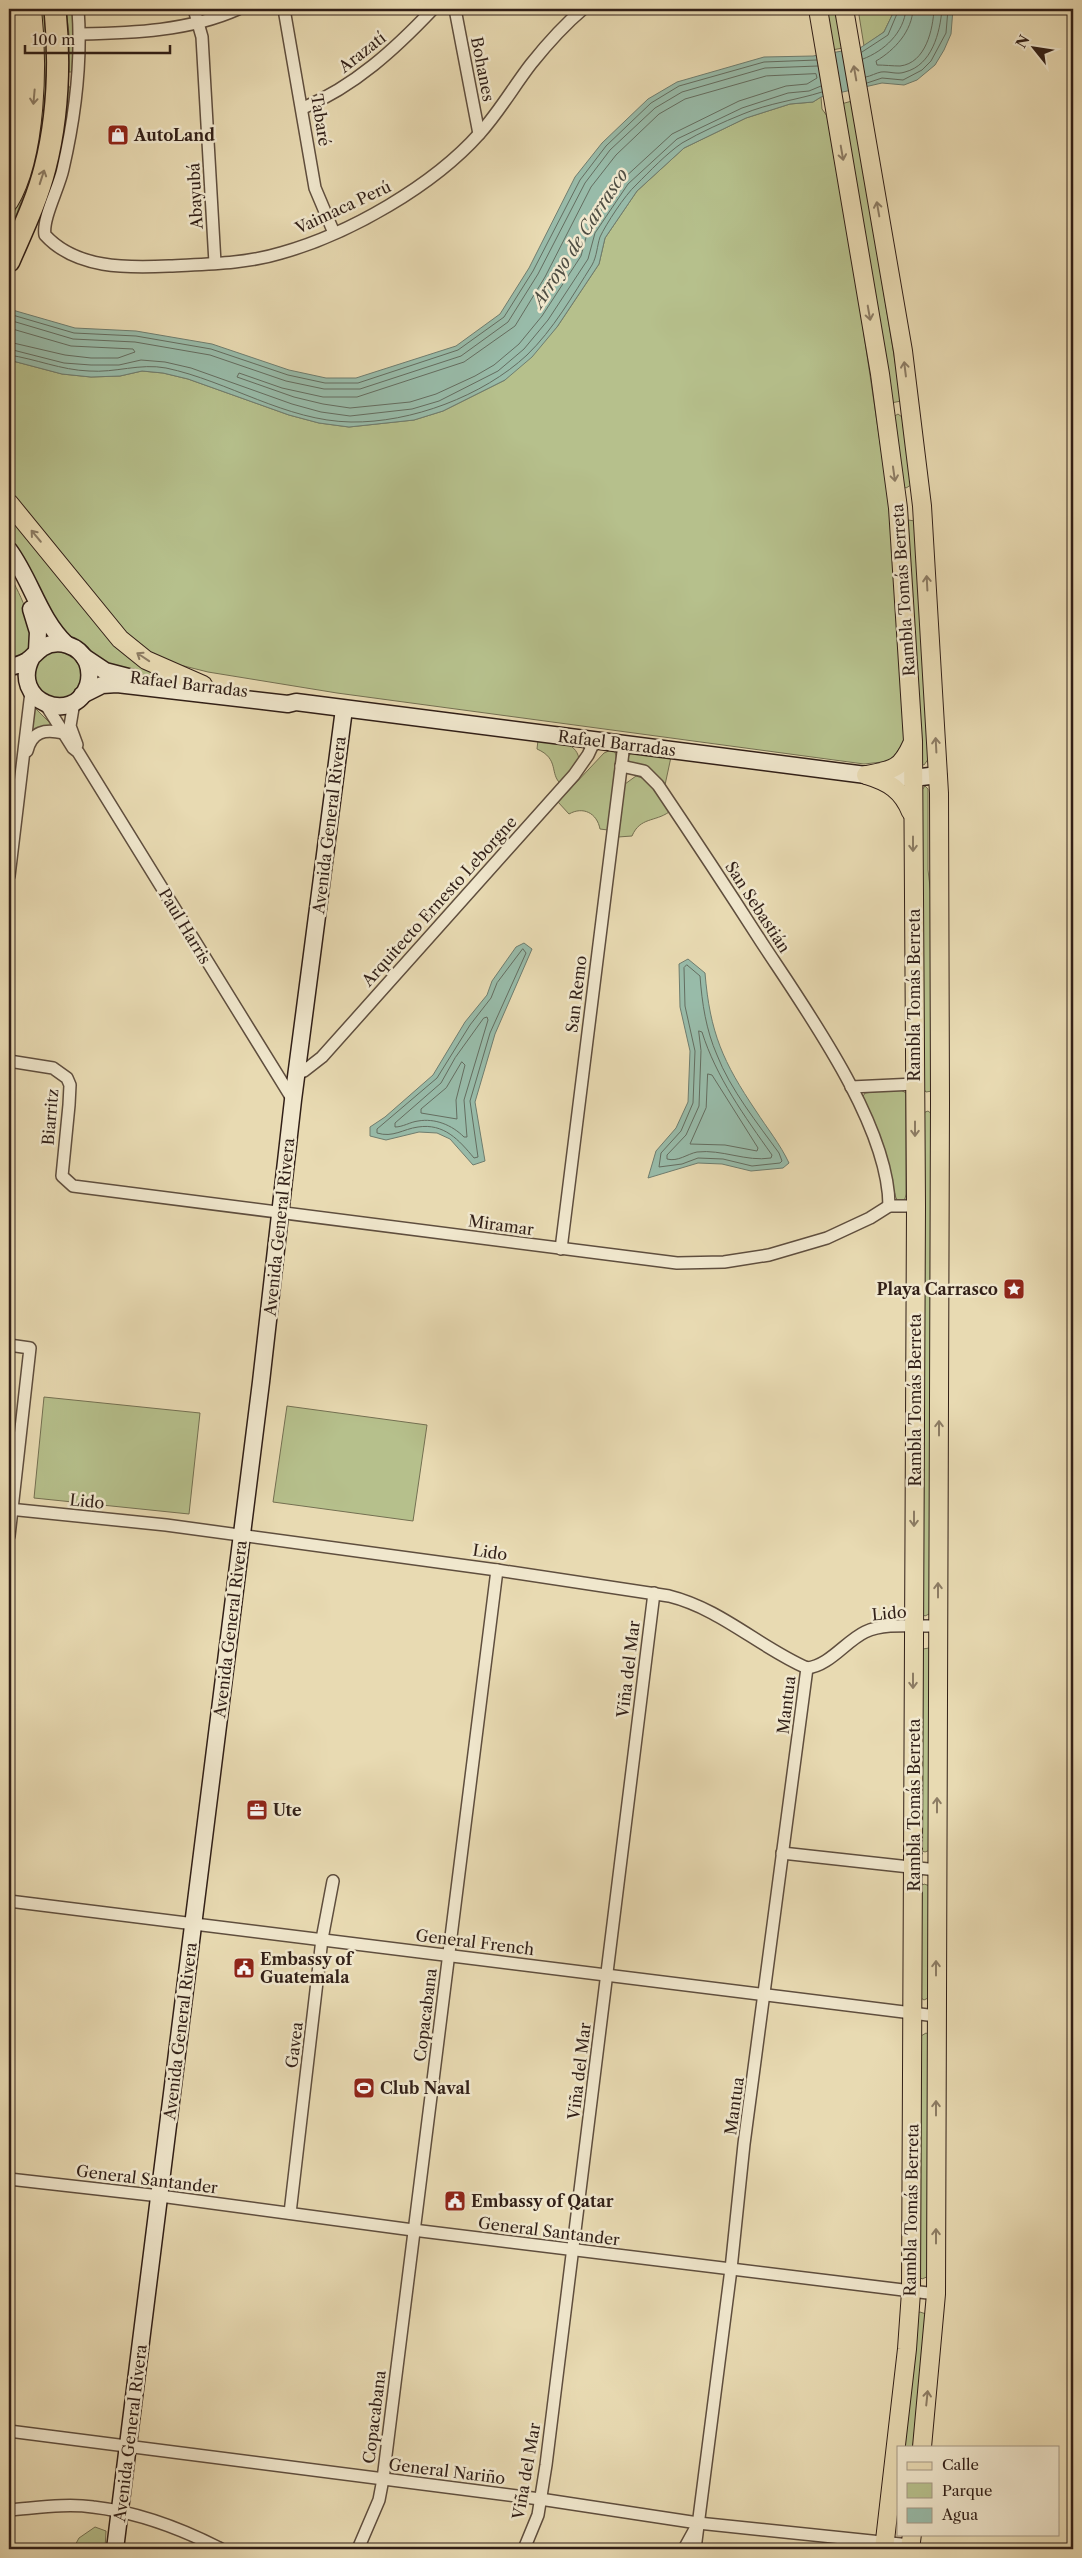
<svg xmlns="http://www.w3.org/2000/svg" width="1082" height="2558" font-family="'Libre Caslon Text',serif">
  <rect width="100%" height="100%" fill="#e8dab2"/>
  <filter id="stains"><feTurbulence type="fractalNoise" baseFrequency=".004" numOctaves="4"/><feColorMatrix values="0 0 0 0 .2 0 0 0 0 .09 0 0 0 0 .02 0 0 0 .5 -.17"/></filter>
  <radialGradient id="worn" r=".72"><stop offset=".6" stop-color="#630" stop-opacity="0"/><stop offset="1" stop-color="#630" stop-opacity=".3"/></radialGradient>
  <g fill="#b6c08c" stroke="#747052">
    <path d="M38 9H49C50 29 53 50 51 70 46 125 32 175 12 226L10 225 28 173Z"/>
    <polygon points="66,9 73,9 74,15 72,72 69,72 69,34"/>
    <polygon points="825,9 836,9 843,48 832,50"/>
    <polygon points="858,9 895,9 884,32 864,46"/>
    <path d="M68 85 71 89C68 114 57 199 40 216L52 175Z"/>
    <polygon points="821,97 822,109 827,116 857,288 891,516 904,741 891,761 864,764 337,693 208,672 180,665 154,655 127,634 9,489 9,360 62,374 91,377 120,376 142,371 163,373 188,379 289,415 319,423 349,427 414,420 443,411 505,380 557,327 599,264 605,238 637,191 684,148 746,118 790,104 813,102"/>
    <polygon points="852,101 899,385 901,401 891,403 841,104"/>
    <polygon points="898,414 902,417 911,485 906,488 903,486 893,417"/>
    <polygon points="9,509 165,677 114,671 63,634 9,544"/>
    <polygon points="908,520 915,521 929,758 924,765 922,764 906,523"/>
    <path d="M9 573C21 598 39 627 26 655L9 661Z"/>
    <circle cx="58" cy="675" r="24"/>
    <polygon points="32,705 53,726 30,734"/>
    <path d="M538 740C554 742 576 740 579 759L561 784C549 774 560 759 537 749Z"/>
    <path d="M611 750 615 752 616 756 608 830 600 829C597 813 583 806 569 814L558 802 604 753Z"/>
    <polygon points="631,753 671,757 665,785 651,769 629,762 628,757"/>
    <path d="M636 776 648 780 669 812C655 822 640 817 632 836L618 837 625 784Z"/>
    <polygon points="925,786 928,789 928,870 933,912 932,1091 926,1092 922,1087 922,790"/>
    <polygon points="899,1089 906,1093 906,1194 905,1199 899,1201 896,1198 884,1154 862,1098 865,1093"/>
    <polygon points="928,1111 933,1115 931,1613 925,1616 922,1614 923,1113"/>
    <polygon points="44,1397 200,1413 189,1514 34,1498"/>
    <polygon points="287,1406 427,1425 413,1521 273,1502"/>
    <polygon points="929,1648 931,1650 930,1850 925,1852 920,1850 923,1649"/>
    <polygon points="924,1884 930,1886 930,1997 924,2000 921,1998 921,1887"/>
    <polygon points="926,2033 928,2034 929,2276 922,2279 918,2275 921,2036"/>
    <polygon points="920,2312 926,2314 913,2447 901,2447 916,2314"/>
    <polygon points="95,2527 106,2531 105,2549 73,2549 79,2538"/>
  </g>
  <g fill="#98bba9" stroke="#6f7d6f">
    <polygon points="895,9 953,9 951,34 944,50 935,65 917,80 904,85 882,83 821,97 813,102 790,104 746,118 684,148 637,191 605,238 599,264 557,327 532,357 505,380 443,411 414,420 349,427 319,423 289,415 188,379 163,373 142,371 120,376 91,377 62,374 9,360 9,309 75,328 136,331 212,344 289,370 326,378 356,378 456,346 500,314 529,268 575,177 602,143 648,99 677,82 764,57 813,56 860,48 884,32"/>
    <polygon points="524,943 532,949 495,1034 475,1102 485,1161 473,1165 450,1139 437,1133 419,1132 386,1140 370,1136 370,1127 385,1117 433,1075 465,1022 487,995 492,981 516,947"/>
    <path d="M688 959 705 973C710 1033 723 1062 756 1111 767 1128 780 1144 789 1163L783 1168 751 1171 722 1164 698 1163 648 1178 656 1151 676 1128 688 1102 690 1051 680 1007 679 964Z"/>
  </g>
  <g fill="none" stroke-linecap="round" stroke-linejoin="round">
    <g stroke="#646d60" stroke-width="1">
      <path d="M913 9C912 31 895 50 876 61L877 65C884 65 893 66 900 66 926 63 933 29 934 9"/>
      <polyline points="862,52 888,35 899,9"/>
      <path d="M863 59C884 51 904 33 906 9"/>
      <polygon points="816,74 817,78 807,84 786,86 739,101 672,134 622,180 588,230 581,256 542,316 519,344 494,365 475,376 436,394 410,402 350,408 323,404 294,397 237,377 239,373 282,388 323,397 357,397 464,362 515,326 545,277 591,187 616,155 659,114 685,99 766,76"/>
      <path d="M866 77C871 76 876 73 881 72 889 71 897 75 905 72 932 65 940 33 942 9"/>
      <polyline points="867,83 882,78 903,80 922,70 931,61 946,33 948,9"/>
      <polyline points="9,314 74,333 136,336 211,349 288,375 325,383 358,383 458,350 504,317 533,271 580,180 606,146 651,103 679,86 764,62 817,60"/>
      <polyline points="9,320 73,339 135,342 210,355 286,381 324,389 360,389 461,356 508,322 538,274 585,183 610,150 655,108 682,92 765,68 818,66"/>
      <polyline points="9,328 71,346 133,349 135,352 118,358 91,358 65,355 9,342"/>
      <polyline points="9,349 64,363 91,365 119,365 141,360 165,362 191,368 292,404 321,412 350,416 412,409 439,401 498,371 524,349 548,320 588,259 595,233 628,184 677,139 742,108 788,93 809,91 821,86"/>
      <path d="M9 355C36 359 61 370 89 371 115 373 140 363 166 368 228 381 286 421 351 422 411 423 483 396 527 355 553 330 573 295 592 265 597 256 597 246 600 237 606 224 625 195 636 185 650 171 666 154 682 143 701 132 723 122 743 114 769 103 797 100 822 92"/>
      <path d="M523 949 526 953 490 1033 470 1101 478 1157 474 1158C459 1140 444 1123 418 1127 403 1129 393 1138 377 1133V1129L437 1078 470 1025 491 998 497 983Z"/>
      <path d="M687 965 700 976C702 1003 706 1030 717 1055 730 1089 758 1124 779 1153L782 1161 780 1163 752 1166 723 1159 698 1158 682 1164 659 1167 661 1153 681 1131 693 1103 695 1051 685 1006 684 968Z"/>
      <path d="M484 1018 487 1017 488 1020 464 1100 467 1137H464C452 1125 435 1118 418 1121 410 1122 403 1127 395 1127V1123L441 1083 455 1058Z"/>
      <path d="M699 1031 702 1032C716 1077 745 1117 772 1155L771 1158C746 1162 722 1149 697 1152 687 1154 678 1162 667 1159V1155L686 1135 699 1106 701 1051Z"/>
      <polygon points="462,1062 465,1065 456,1100 457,1119 421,1113 421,1109 446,1088"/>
      <polygon points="708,1074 712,1075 758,1148 757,1151 725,1145 690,1144 706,1108"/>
    </g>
    <g stroke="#5f4e3e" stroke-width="14">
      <g id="street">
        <path d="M78 9C82 63 75 117 63 169 59 188 42 219 45 235 76 269 127 268 169 266 206 264 245 264 281 253 349 234 433 186 480 133 499 112 514 86 531 64 547 44 564 25 583 9"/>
        <polyline points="194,9 202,37 215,263"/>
        <polyline points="284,9 315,188 334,233"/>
        <polyline points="455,9 479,134"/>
        <path d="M80 34C133 33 189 31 238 9"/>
        <path d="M303 108C355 86 395 49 433 9"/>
        <polyline points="74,702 70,726 77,745"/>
        <polyline points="46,705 73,748 78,752 293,1100"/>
        <path d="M27 751C32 731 45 729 63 733"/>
        <path d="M621 766 644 771 658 785C693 837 728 890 762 943 806 1010 889 1125 889 1206"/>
        <polyline points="9,876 31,692"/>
        <polyline points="9,1061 53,1068 67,1078 70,1085 69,1105 62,1176 73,1186 677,1263 724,1262 769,1255 827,1238 870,1218 889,1206 916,1206"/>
        <polyline points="297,1072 304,1071 322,1057 574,775 588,755 595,740"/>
        <polyline points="851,1087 915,1084"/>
        <polyline points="561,1249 624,744"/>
        <polyline points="9,1345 30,1348 9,1536"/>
        <path d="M9 1509 166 1525 497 1570 669 1596C721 1609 759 1647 807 1668 829 1666 846 1641 865 1632 886 1622 915 1627 938 1626"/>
        <polyline points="782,1853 937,1870"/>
        <polyline points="9,1901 936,2016"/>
        <polyline points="9,2179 160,2196 413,2230 936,2294"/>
        <polyline points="290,2213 322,1939 333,1881"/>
        <polyline points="9,2431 540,2499 698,2523 910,2545"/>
        <path d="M9 2510C36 2508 66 2503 93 2507 137 2512 182 2529 221 2549"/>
        <polyline points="358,2549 379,2500 383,2479 497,1570"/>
        <polyline points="524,2549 538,2515 546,2465 654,1593"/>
        <polyline points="684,2549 695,2529"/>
        <polyline points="695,2549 731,2269 744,2144 807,1668"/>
      </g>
    </g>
    <g stroke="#311f17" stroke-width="19">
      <g id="secondary">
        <path d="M9 550C31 580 39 618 66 644"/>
        <polyline points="31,609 38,632 37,651"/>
        <polyline points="84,657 105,671 132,678"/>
        <path d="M9 667C15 666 22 664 27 661 33 657 36 652 42 648 58 638 79 645 87 662 90 670 90 678 88 685 74 727 8 701 32 657"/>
        <polyline points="82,695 102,685 117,684 288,704 296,702 866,775 913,778 938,775"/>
        <polyline points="115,2549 261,1382 293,1100 344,709"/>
      </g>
    </g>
    <g stroke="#311f17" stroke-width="20">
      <g id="primary">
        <polyline points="818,9 880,374 898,508 913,741 916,1206 911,2292 907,2349 884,2549"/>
        <polyline points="844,9 903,351 922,506 939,793 940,1102 936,2294 922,2447"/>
        <path d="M9 202C37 155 38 62 32 9"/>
        <polyline points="9,503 120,639 146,660 203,685"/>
        <path d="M866 775C889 782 902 790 911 812"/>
        <path d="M867 775C893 770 901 769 912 744"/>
        <polyline points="910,2549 912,2534"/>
      </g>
    </g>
    <g stroke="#311f17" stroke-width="24">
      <g id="highway">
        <path d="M9 171C23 117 25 63 18 9"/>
        <path d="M9 261C22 231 37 200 45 168 58 117 60 61 55 9"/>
      </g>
    </g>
    <use href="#street" stroke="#f0e7cd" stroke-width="11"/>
    <use href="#secondary" stroke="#f0e7cd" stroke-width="16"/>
    <use href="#primary" stroke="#e8dab2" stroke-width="18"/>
    <use href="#highway" stroke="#e8dab2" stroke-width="21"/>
  </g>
  <defs><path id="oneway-shaft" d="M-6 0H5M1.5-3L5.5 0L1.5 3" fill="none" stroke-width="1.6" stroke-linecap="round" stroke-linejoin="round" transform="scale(1.25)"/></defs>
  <g stroke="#8c7c64">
    <use href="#oneway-shaft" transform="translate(855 73) rotate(-100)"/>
    <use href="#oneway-shaft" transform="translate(34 97) rotate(95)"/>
    <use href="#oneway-shaft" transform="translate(842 153) rotate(80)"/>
    <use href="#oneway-shaft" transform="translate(42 177) rotate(-72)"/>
    <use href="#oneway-shaft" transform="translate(878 209) rotate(-100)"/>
    <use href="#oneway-shaft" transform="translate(869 313) rotate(80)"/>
    <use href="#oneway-shaft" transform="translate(905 369) rotate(-97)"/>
    <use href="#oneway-shaft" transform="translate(894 474) rotate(82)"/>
    <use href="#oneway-shaft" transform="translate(36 536) rotate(-130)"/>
    <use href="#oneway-shaft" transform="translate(927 583) rotate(-93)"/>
    <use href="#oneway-shaft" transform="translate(143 657) rotate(-146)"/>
    <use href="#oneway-shaft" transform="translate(936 745) rotate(-93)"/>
    <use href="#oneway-shaft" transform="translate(913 844) rotate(90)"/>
    <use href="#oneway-shaft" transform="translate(915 1129) rotate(90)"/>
    <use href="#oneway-shaft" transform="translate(939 1428) rotate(-90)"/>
    <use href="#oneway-shaft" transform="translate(914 1519) rotate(90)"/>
    <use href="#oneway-shaft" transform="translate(938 1590) rotate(-90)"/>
    <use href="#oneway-shaft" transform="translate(913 1681) rotate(90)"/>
    <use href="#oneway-shaft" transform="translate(937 1805) rotate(-90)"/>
    <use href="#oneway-shaft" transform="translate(936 1968) rotate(-90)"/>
    <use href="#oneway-shaft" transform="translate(936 2108) rotate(-90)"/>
    <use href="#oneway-shaft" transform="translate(936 2236) rotate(-90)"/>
    <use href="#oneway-shaft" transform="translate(927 2398) rotate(-84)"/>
  </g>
  <defs>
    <g id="shop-square" transform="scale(1.125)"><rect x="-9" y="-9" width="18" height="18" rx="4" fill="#8f2418" stroke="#f0e7cd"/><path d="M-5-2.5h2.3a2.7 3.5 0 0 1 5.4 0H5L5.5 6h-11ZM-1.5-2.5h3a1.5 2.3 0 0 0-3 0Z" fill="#fff"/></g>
    <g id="sight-square" transform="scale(1.125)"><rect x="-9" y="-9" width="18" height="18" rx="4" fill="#8f2418" stroke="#f0e7cd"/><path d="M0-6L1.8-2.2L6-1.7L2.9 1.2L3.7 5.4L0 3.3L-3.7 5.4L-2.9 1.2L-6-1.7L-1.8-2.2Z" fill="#fff"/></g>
    <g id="office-square" transform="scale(1.125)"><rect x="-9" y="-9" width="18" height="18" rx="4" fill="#8f2418" stroke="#f0e7cd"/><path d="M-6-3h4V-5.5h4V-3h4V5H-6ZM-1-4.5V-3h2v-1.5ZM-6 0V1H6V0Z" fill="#fff"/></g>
    <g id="civic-square" transform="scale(1.125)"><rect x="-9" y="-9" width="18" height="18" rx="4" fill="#8f2418" stroke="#f0e7cd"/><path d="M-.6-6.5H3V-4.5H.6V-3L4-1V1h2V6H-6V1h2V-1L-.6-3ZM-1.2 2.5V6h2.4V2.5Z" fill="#fff"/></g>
    <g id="stadium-square" transform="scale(1.125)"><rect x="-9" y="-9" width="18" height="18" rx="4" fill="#8f2418" stroke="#f0e7cd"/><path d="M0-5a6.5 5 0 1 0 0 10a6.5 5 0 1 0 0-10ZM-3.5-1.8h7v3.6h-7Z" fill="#fff"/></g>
  </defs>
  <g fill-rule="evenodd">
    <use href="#shop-square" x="118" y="135"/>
    <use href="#sight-square" x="1014" y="1289"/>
    <use href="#office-square" x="257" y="1810"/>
    <use href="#civic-square" x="244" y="1968"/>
    <use href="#stadium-square" x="364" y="2088"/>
    <use href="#civic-square" x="455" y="2201"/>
  </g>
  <g text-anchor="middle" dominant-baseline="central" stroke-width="5" stroke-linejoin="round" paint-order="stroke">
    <g font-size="16" fill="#311f17" stroke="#f0e7cd">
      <text transform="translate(362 52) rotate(-38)">Arazatí</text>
      <text transform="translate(483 69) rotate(79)">Bohanes</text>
      <text transform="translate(321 120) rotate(81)">Tabaré</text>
      <text transform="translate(195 196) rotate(-93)">Abayubá</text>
      <text transform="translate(343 207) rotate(-25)">Vaimaca Perú</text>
      <text transform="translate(903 590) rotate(-94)">Rambla Tomás Berreta</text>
      <text transform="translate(189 684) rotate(7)">Rafael Barradas</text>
      <text transform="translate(617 743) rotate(7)">Rafael Barradas</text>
      <text transform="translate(329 825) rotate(-83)">Avenida General Rivera</text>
      <text transform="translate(439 901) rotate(-48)">Arquitecto Ernesto Leborgne</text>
      <text transform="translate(758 907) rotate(57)">San Sebastián</text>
      <text transform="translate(185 926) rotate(59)">Paul Harris</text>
      <text transform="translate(576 994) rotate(-83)">San Remo</text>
      <text transform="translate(914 995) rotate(-90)">Rambla Tomás Berreta</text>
      <text transform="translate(50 1117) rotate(-85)">Biarritz</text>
      <text transform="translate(501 1225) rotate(8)">Miramar</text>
      <text transform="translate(279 1227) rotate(-84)">Avenida General Rivera</text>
      <text transform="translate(915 1400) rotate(-90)">Rambla Tomás Berreta</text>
      <text transform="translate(87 1501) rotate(6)">Lido</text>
      <text transform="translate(490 1552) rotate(8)">Lido</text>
      <text transform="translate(889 1613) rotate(-5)">Lido</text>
      <text transform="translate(230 1629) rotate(-83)">Avenida General Rivera</text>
      <text transform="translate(628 1669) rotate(-83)">Viña del Mar</text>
      <text transform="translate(786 1705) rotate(-83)">Mantua</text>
      <text transform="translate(914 1805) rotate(-90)">Rambla Tomás Berreta</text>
      <text transform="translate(475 1942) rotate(7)">General French</text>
      <text transform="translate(425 2015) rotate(-83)">Copacabana</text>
      <text transform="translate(180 2031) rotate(-83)">Avenida General Rivera</text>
      <text transform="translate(294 2045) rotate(-83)">Gavea</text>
      <text transform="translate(579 2071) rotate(-83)">Viña del Mar</text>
      <text transform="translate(734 2106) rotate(-82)">Mantua</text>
      <text transform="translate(147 2179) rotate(7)">General Santander</text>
      <text transform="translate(911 2210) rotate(-89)">Rambla Tomás Berreta</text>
      <text transform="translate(549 2231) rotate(7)">General Santander</text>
      <text transform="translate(374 2417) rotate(-83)">Copacabana</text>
      <text transform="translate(130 2433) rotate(-83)">Avenida General Rivera</text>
      <text transform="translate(447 2471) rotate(7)">General Nariño</text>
      <text transform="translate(526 2471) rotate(-80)">Viña del Mar</text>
    </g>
    <g font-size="16" font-weight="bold" fill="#311f17" stroke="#f0e7cd" text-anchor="start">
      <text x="134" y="135">AutoLand</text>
      <text x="998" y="1289" text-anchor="end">Playa Carrasco</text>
      <text x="273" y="1810">Ute</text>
      <text x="260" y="1959">Embassy of<tspan x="260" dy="18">Guatemala</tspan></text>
      <text x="380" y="2088">Club Naval</text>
      <text x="471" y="2201">Embassy of Qatar</text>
    </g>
    <g font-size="18" font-style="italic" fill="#504e43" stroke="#f0e7cd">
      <text transform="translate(580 238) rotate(-57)">Arroyo de Carrasco</text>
    </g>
  </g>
  <rect width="1082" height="2558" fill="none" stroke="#e8dab2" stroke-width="30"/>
  <rect x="10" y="10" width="1062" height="2538" fill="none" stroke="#311f17" stroke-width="2.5"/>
  <rect x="15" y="15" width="1052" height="2528" fill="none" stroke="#311f17"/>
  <rect x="897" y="2446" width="162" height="90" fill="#f0e7cd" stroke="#a49784"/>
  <rect x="907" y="2462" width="25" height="8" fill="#e8dab2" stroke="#a49784"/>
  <text x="942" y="2470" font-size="15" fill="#311f17">Calle</text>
  <rect x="907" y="2483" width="25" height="15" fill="#b6c08c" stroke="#a49784"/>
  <text x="942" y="2496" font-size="15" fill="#311f17">Parque</text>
  <rect x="907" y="2508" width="25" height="15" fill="#98bba9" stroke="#a49784"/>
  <text x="942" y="2520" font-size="15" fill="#311f17">Agua</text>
  <g transform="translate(1034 48) rotate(300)" stroke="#f0e7cd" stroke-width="4" paint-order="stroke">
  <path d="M0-4L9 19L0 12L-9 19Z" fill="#311f17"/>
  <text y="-8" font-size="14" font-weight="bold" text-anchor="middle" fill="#311f17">N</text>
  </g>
  <path d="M25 45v8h145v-8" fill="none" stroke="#311f17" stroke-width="2.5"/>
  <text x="32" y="45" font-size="15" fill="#311f17" stroke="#f0e7cd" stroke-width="4" paint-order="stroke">100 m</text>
  <rect width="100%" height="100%" filter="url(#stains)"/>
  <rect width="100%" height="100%" fill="url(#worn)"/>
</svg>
